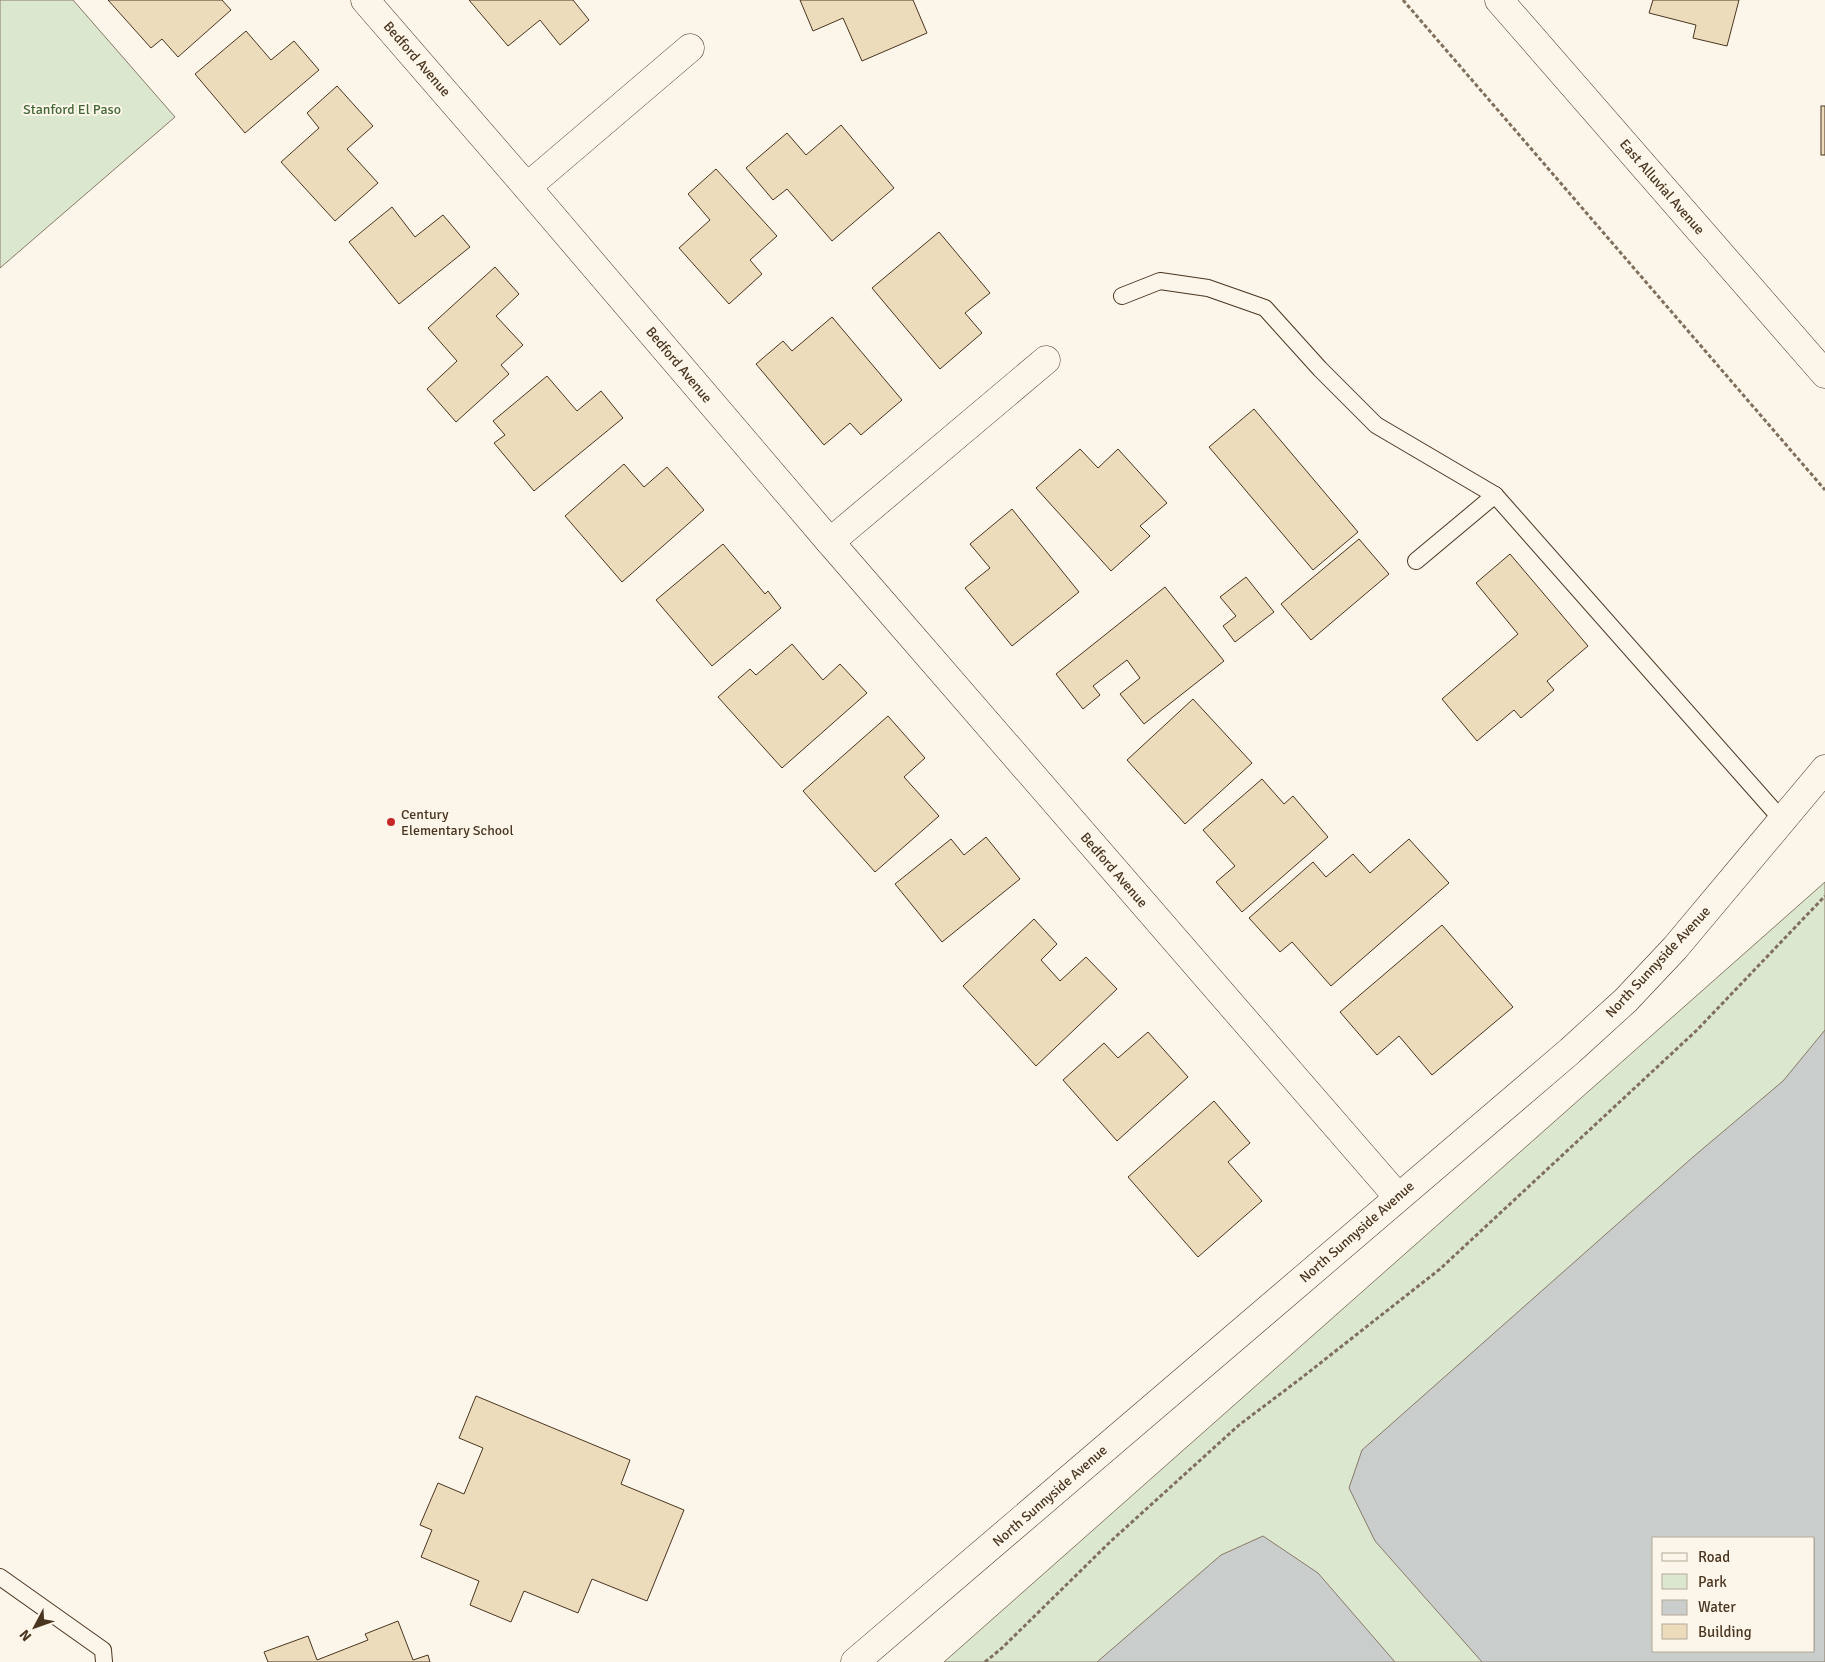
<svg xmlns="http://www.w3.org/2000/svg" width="1825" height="1662" font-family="Signika,sans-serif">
  <rect width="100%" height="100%" fill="#fbf6e9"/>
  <g fill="#dce7d0" stroke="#887966" fill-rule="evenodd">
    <polygon points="0,0 73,0 175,117 0,268"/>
    <path d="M1825 882V1662H944ZM1654 1538H1814V1651H1654Z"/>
  </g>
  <g fill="#c9cecd" stroke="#887966" fill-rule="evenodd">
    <path d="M1825 1030V1662H1482L1375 1541 1349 1488 1362 1450 1693 1157 1783 1081ZM1814 1538V1651H1654V1538Z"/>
    <polygon points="1263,1536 1318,1573 1395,1662 1097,1662 1221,1555"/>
  </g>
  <g fill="#ecdcbc" stroke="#4a3520">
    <polygon points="108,0 222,0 231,10 178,57 162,39 151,48"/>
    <polygon points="469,0 573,0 589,20 560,45 540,20 508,46"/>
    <polygon points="800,0 913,0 927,33 862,61 843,18 813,31"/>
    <polygon points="1653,0 1739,0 1727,46 1693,38 1696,25 1649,13"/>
    <polygon points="246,31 271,60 294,41 319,70 245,133 195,74"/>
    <polygon points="337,86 373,126 347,149 378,183 335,221 281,162 319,128 307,113"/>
    <rect x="1821" y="106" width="4" height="49"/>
    <polygon points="841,125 894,188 832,241 787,189 773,200 746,168 787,133 806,155"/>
    <polygon points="716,169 777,236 750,260 762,274 729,304 679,248 710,220 688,194"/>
    <polygon points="392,207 415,237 443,215 470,247 399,304 349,242"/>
    <polygon points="939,232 990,293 965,313 982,333 940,369 872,288"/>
    <polygon points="495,267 519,294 496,316 523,345 501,365 509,374 456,422 427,389 457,361 428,328"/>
    <polygon points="832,317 902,400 861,435 850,423 824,445 756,364 783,341 792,351"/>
    <polygon points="547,376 577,411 601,391 623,418 534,491 494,443 505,435 493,421"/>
    <polygon points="1254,409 1358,532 1313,570 1209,447"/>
    <polygon points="1080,449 1098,468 1118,449 1167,503 1140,526 1150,536 1111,571 1036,488"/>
    <polygon points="624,464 644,487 667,467 704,510 622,582 565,516"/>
    <polygon points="1012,509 1079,592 1012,646 965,588 990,568 970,544"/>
    <polygon points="1359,539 1389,574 1311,640 1281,604"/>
    <polygon points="723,544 765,594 768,591 781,608 712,666 656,600"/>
    <polygon points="1510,554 1588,646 1547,681 1554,690 1521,718 1514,710 1477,741 1442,699 1518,634 1476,583"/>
    <polygon points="1246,577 1274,612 1235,642 1223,626 1236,616 1220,597"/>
    <polygon points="1165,587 1224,661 1144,724 1120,694 1140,678 1127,660 1093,686 1100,695 1083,709 1056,674"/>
    <polygon points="792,644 823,680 840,664 867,693 782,768 718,697 750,669 756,675"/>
    <polygon points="1193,699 1252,763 1185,824 1127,760"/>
    <polygon points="888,716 925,758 904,777 939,816 875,872 803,791"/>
    <polygon points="1262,779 1284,804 1293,796 1328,837 1242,912 1216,882 1235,866 1203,830"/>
    <polygon points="986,837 1020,879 942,942 895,884 951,839 964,855"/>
    <polygon points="1409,839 1449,883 1331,986 1292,942 1280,952 1249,918 1313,862 1326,877 1353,854 1370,873"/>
    <polygon points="1034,919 1057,944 1041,960 1060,981 1086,957 1117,989 1036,1066 963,986"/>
    <polygon points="1442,925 1513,1007 1432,1075 1399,1036 1377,1055 1340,1012"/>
    <polygon points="1148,1032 1188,1077 1117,1141 1063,1080 1104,1043 1118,1058"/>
    <polygon points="1214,1101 1250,1143 1228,1162 1262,1201 1198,1257 1128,1177"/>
    <polygon points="476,1396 630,1460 621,1484 684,1510 647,1601 592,1579 578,1613 524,1591 511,1622 470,1605 479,1581 421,1557 432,1530 420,1525 438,1483 464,1494 483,1448 459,1438"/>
    <polygon points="398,1621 413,1660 428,1655 430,1662 268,1662 264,1652 308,1636 317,1660 368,1640 365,1634"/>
  </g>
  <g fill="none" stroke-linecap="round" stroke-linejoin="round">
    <g stroke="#4a3520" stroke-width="18">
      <g id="service">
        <polyline points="1122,296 1160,281 1208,288 1265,308 1320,369 1376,425 1495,495"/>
        <polyline points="1416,561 1495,495 1783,821"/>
        <polyline points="0,1577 103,1650 104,1662"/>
      </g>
    </g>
    <g stroke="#4a3520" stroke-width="29">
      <g id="minor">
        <polyline points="365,0 527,187 830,542 1398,1197"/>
        <polyline points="527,187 690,48"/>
        <polyline points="830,542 1046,360"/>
      </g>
    </g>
    <g stroke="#4a3520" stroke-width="29">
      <polyline id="tertiary" points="1499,0 1825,374"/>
    </g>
    <g stroke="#4a3520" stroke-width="29">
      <polyline id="secondary" points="855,1662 1570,1051 1626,1000 1675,948 1825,769"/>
    </g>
    <g stroke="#7f6f5c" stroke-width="3" stroke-dasharray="4 2.5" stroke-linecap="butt">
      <polyline points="1403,0 1825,490"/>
      <polyline points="985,1662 1002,1648 1111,1541 1239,1425 1300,1379 1440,1269 1697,1030 1825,896"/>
    </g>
    <use href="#service" stroke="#fbf6e9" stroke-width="16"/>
    <use href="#minor" stroke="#fbf6e9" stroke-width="28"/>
    <use href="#tertiary" stroke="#fbf6e9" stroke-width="28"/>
    <use href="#secondary" stroke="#fbf6e9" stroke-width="28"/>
  </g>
  <circle fill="#c62828" stroke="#fbf6e9" stroke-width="2" cx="391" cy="822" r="5"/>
  <g text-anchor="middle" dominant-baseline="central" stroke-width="4" stroke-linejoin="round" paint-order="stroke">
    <g font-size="14" fill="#4a3520" stroke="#fbf6e9">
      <text transform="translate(417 59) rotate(49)">Bedford Avenue</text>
      <text transform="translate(1662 187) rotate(49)">East Alluvial Avenue</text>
      <text transform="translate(679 365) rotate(50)">Bedford Avenue</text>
      <text transform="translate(1114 870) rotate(49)">Bedford Avenue</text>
      <text transform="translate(1658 962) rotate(-47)">North Sunnyside Avenue</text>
      <text transform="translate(1357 1232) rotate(-41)">North Sunnyside Avenue</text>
      <text transform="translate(1050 1496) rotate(-41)">North Sunnyside Avenue</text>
    </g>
    <g font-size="14" fill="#436837" stroke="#fbf6e9">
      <text x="72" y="109">Stanford El Paso</text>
    </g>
    <g font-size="14" fill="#4a3520" stroke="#fbf6e9" text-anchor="start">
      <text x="401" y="814">Century<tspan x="401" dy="16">Elementary School</tspan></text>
    </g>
  </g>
  <rect x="1652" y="1537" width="162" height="115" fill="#fbf6e9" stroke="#b4a999"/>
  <rect x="1662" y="1553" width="25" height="8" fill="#fbf6e9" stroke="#b4a999"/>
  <text x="1698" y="1562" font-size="15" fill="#4a3520">Road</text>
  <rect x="1662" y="1574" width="25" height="15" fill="#dce7d0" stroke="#b4a999"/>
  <text x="1698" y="1587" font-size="15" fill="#4a3520">Park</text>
  <rect x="1662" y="1600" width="25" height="15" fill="#c9cecd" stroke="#b4a999"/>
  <text x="1698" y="1612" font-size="15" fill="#4a3520">Water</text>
  <rect x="1662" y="1624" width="25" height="15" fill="#ecdcbc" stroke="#b4a999"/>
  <text x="1698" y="1637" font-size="15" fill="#4a3520">Building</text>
  <g transform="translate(35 1627) rotate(229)" stroke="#fbf6e9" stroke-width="4" paint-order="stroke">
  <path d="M0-4L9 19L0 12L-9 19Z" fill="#4a3520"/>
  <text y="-8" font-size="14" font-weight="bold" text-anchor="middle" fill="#4a3520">N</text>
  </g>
</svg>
